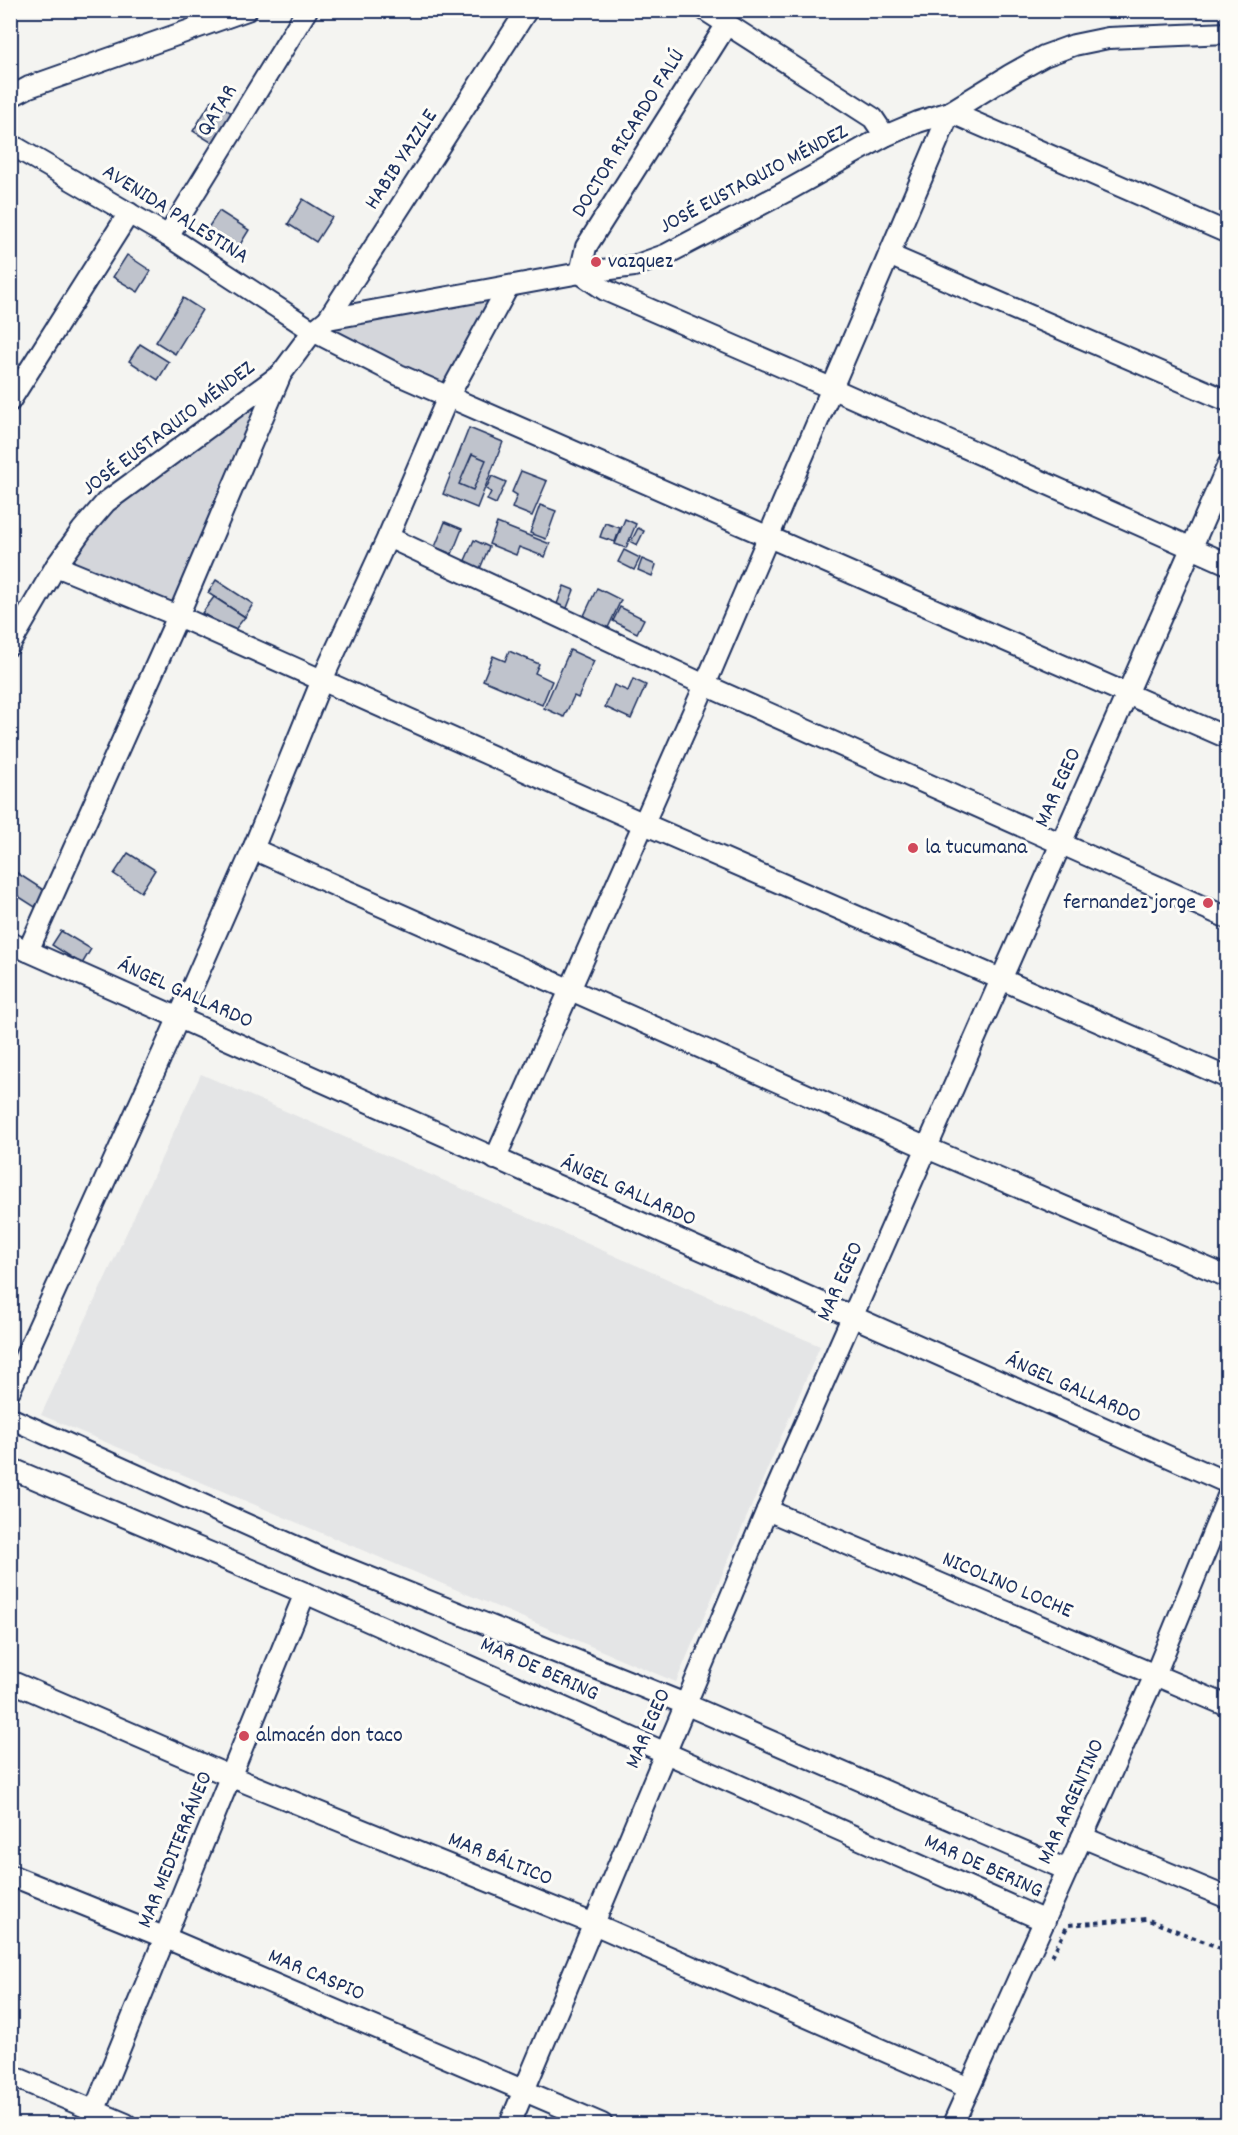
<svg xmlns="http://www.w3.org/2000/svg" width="1238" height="2135" font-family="Dekko,sans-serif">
  <rect width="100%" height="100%" fill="#f4f4f1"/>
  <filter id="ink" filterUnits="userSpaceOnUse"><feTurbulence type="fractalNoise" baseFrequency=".0167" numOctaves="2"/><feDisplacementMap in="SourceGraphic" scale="12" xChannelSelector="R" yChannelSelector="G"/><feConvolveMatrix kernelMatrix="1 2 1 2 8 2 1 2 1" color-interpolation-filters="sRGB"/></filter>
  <g filter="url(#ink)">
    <polygon fill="#e4e5e6" points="201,1074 820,1346 676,1682 41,1415"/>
    <g fill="#d4d6db" stroke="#78829c" stroke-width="1.5">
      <polygon points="504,289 447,394 314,330"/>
      <polygon points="278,377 177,614 59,566 96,514"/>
    </g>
    <g fill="#bfc3cc" stroke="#1b2f5e" stroke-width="1.5">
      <polygon points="212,100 233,114 214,144 193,131"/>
      <polygon points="303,199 332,217 316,242 288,224"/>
      <polygon points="219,211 249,230 233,256 202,237"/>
      <polygon points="127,255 151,271 138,292 113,277"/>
      <polygon points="183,298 202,310 175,354 156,342"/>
      <polygon points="140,344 169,362 158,380 129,361"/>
      <polygon points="469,428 503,442 477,508 443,494"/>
      <polygon points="472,454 486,460 473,490 459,484"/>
      <polygon points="521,471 547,481 532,516 512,508 517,495 512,492"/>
      <polygon points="492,476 506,482 496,504 487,500 491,492 486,489"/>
      <polygon points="540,505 556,511 546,539 530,533"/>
      <polygon points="625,519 636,524 626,548 615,544"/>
      <polygon points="445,522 462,529 452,554 435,547"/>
      <polygon points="497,523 550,544 545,557 519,547 516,555 489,544"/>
      <polygon points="605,523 620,528 615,542 600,537"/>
      <polygon points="638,528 644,531 637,545 631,542"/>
      <polygon points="474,540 489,547 479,571 463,565"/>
      <polygon points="624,550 640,558 634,570 618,562"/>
      <polygon points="642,559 656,565 652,576 638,570"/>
      <polygon points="216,580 253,604 245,617 208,593"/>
      <polygon points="564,586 574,590 565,613 555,609"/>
      <polygon points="597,588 621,600 606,632 582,620"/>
      <polygon points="214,597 245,617 233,632 202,613"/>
      <polygon points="620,607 644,619 637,633 613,621"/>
      <polygon points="570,650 594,661 578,698 574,696 564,717 544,708"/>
      <polygon points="509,651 539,664 535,673 552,681 542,705 483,680 493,656 505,661"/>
      <polygon points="633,679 646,685 631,719 605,707 614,685 628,691"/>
      <polygon points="128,853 155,870 141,892 114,874"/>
      <polygon points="14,871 45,891 35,907 10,891 10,877"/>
      <polygon points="61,931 91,949 82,964 52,945"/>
    </g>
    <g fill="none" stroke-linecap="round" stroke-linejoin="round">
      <g stroke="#1b2f5e" stroke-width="24">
        <g id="minor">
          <polyline points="705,10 873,118 885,136"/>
          <polyline points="727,24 586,247 580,273 605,290 831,388 1228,564"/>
          <polyline points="10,97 29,87 247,10"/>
          <polyline points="950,112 1228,233"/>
          <polyline points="10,144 168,236 313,331 399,375 1228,738"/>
          <polyline points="168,236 307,10"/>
          <polyline points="889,255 1228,401"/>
          <polyline points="328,319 580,273 634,266 665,255 785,192 885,136 918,122 950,112 1010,75 1044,56 1074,45 1108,38 1228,33"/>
          <polyline points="10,401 129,213"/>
          <polyline points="388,537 705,685 1228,918"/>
          <polyline points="56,566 178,616 642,823 1228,1078"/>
          <polyline points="10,645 56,566 82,530 106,502 281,374"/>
          <polyline points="253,849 927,1148 1228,1277"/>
          <polyline points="10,943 1228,1483"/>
          <polyline points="28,951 178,616 281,374 313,331 328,319 527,10"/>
          <polyline points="495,1159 705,685 950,112"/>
          <polyline points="10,1390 179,1017 253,849 322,680 388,537 448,397 508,287"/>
          <polyline points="10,1418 321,1558 685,1704 1067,1870"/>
          <polyline points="10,1468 305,1593 1045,1921"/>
          <polyline points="767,1510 1228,1706"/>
          <polyline points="10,1681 232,1777 594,1924 969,2088"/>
          <polyline points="1082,1837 1228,1898"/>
          <polyline points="10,1875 166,1938 602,2124"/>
          <polyline points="10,2075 126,2124"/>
          <polyline points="89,2124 305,1593"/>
          <polyline points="510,2124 767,1510 1228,465"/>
          <polyline points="953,2124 1155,1675 1228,1496"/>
        </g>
      </g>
      <polyline stroke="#1b2f5e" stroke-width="4" stroke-dasharray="4.5 4.5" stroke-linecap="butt" points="1052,1956 1068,1925 1146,1919 1228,1951"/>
      <use href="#minor" stroke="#fdfcf7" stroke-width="20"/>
    </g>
  </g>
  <g fill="#d1495b" stroke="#fdfcf7" stroke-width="2">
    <circle cx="596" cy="262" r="6"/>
    <circle cx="913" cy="848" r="6"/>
    <circle cx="1208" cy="903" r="6"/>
    <circle cx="244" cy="1736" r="6"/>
  </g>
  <g text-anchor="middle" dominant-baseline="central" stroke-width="6" stroke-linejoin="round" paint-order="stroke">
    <g font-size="22" fill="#1b2f5e" stroke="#fdfcf7">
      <text transform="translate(218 111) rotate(-58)">QATAR</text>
      <text transform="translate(629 134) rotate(-58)">DOCTOR RICARDO FALÚ</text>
      <text transform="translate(402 160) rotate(-57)">HABIB YAZZLE</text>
      <text transform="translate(754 180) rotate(-28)">JOSÉ EUSTAQUIO MÉNDEZ</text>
      <text transform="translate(175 215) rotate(32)">AVENIDA PALESTINA</text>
      <text transform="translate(169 429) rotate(-37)">JOSÉ EUSTAQUIO MÉNDEZ</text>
      <text transform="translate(1059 788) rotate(-66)">MAR EGEO</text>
      <text transform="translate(185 994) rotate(24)">ÁNGEL GALLARDO</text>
      <text transform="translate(628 1192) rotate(24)">ÁNGEL GALLARDO</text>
      <text transform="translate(841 1282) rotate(-66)">MAR EGEO</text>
      <text transform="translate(1073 1389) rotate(24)">ÁNGEL GALLARDO</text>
      <text transform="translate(1007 1586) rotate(23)">NICOLINO LOCHE</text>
      <text transform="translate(539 1670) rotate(24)">MAR DE BERING</text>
      <text transform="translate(649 1729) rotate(-67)">MAR EGEO</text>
      <text transform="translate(1072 1802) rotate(-66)">MAR ARGENTINO</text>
      <text transform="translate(176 1850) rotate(-68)">MAR MEDITERRÁNEO</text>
      <text transform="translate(500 1860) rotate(22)">MAR BÁLTICO</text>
      <text transform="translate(983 1867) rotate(24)">MAR DE BERING</text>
      <text transform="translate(316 1976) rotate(23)">MAR CASPIO</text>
    </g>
    <g font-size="22" fill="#1b2f5e" stroke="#fdfcf7" text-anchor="start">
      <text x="608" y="262">vazquez</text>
      <text x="925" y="848">la tucumana</text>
      <text x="1196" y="903" text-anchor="end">fernandez jorge</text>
      <text x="256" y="1736">almacén don taco</text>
    </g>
  </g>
  <rect width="1238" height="2135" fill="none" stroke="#fdfcf7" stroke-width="36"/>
  <rect x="18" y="18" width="1202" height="2099" fill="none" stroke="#1b2f5e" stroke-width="2" filter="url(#ink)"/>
</svg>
